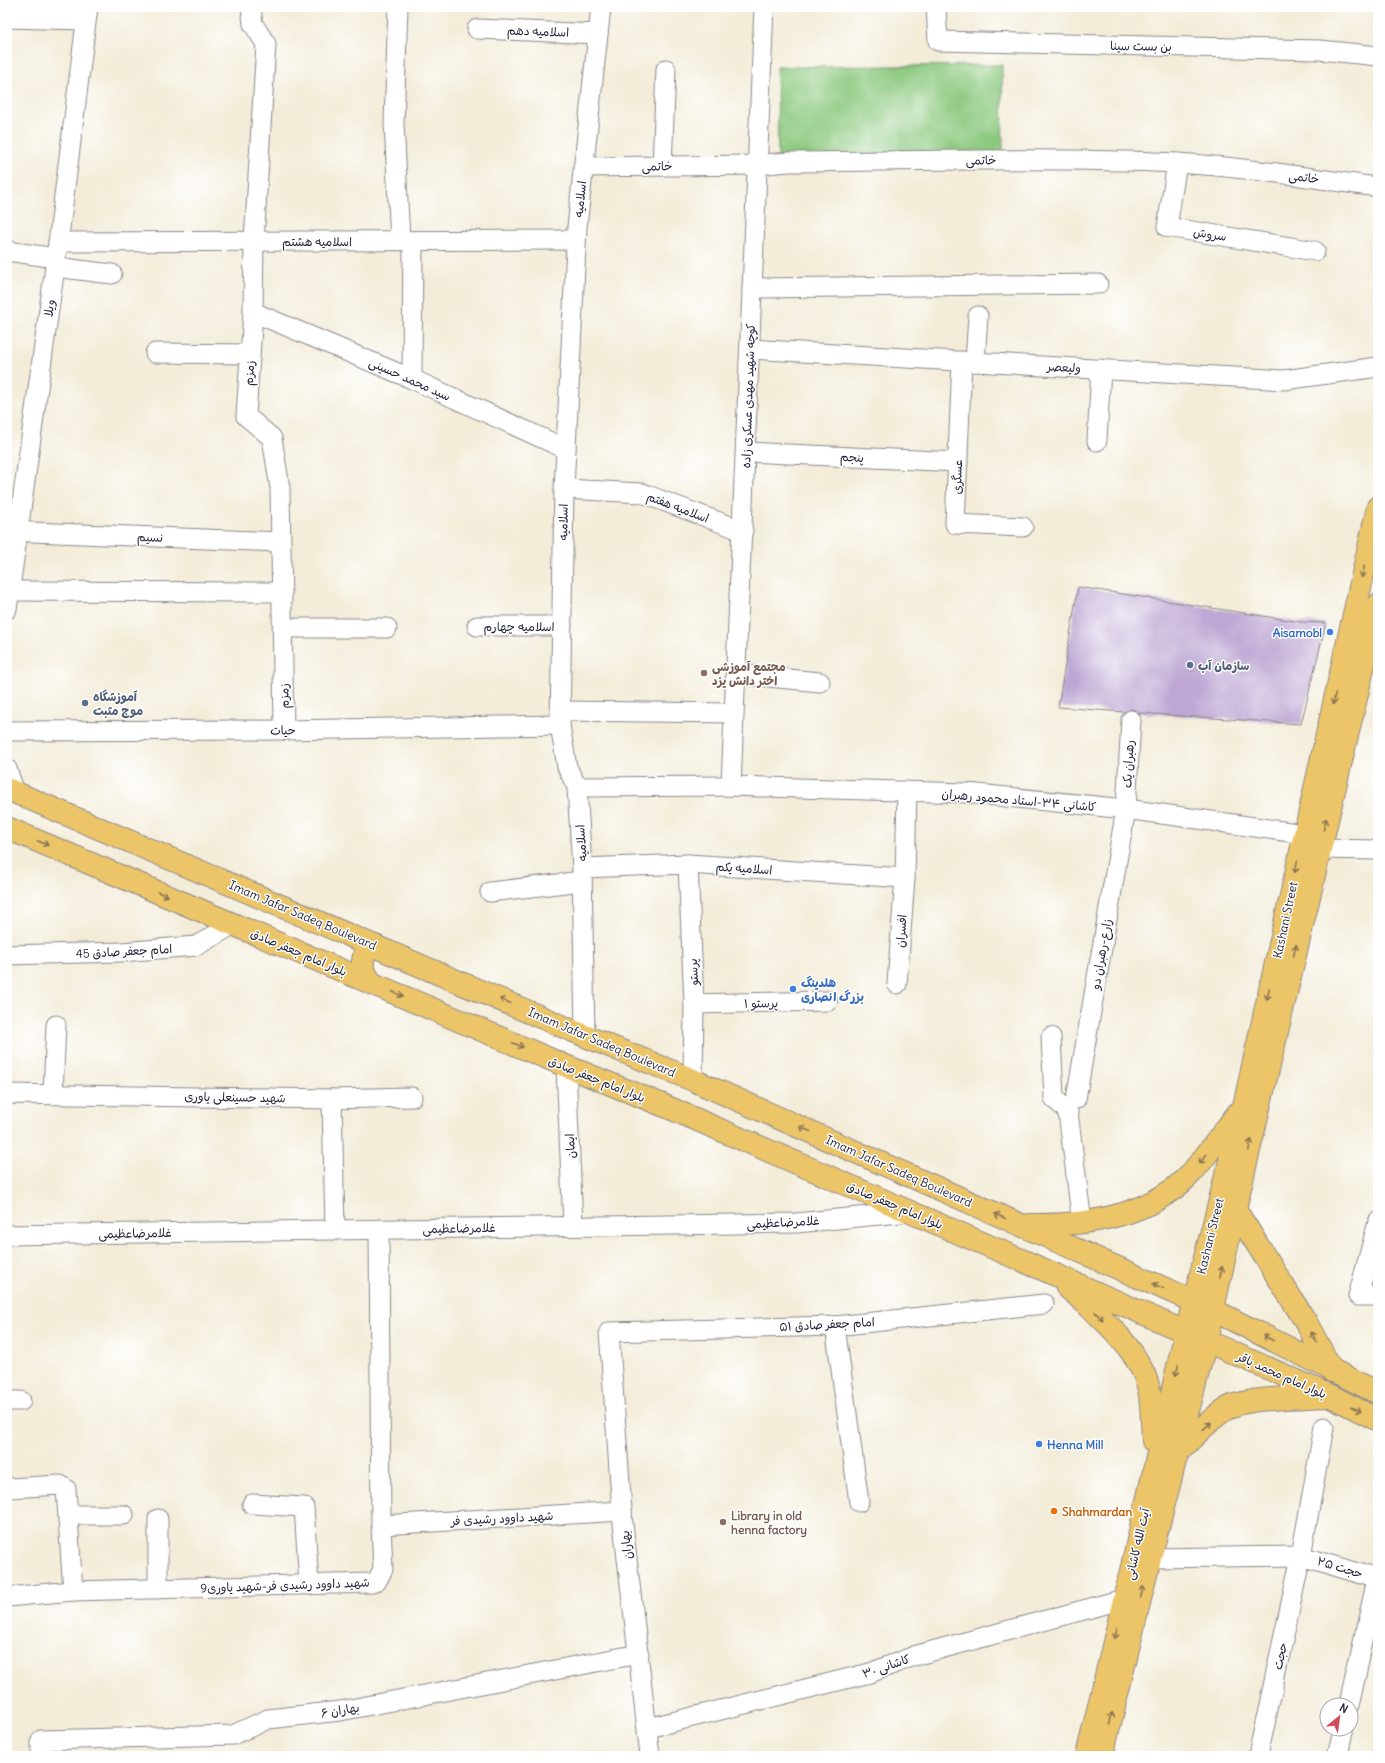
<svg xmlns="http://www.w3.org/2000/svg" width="1385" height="1763" font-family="Delius,'Playpen Sans Arabic',sans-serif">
  <rect width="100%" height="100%" fill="#fff"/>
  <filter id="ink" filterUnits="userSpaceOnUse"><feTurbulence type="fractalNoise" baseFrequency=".025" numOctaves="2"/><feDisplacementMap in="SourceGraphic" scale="8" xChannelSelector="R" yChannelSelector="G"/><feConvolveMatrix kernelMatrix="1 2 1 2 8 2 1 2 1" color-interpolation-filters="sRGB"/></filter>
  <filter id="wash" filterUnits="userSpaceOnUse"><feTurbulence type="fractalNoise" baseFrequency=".012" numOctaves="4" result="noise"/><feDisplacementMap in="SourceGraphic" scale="16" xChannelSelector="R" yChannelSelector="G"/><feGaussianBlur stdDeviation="0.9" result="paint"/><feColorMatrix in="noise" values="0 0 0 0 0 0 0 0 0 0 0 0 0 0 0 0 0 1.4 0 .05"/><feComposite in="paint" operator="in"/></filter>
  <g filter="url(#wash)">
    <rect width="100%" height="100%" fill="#f3ecd8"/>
    <polygon fill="#8cc97f" stroke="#57765d" points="1002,65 1003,160 778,162 777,67"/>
    <g id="blocks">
      <polygon fill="#bea7d4" points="1078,587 1301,622 1326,623 1301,724 1139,713 1132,709 1124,712 1058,707"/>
    </g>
  </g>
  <g filter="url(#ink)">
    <use href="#blocks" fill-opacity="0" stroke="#8a878a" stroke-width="1"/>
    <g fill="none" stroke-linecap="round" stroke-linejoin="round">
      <g stroke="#8a878a" stroke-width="21">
        <g id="minor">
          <polyline points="251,7 253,24 266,44 254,241 253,312 246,416 272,438 280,488 284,730"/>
          <polyline points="398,7 394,123 400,240"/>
          <polyline points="936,7 938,41 1320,50 1378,56"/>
          <polyline points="7,18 86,20"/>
          <polyline points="477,29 598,34"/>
          <polyline points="1177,163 1167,227 1315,251"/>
          <polyline points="662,166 666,69"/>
          <path d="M583 167 756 165 789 162C918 161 1048 157 1177 163 1244 167 1311 178 1378 187"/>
          <polyline points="58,242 576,240"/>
          <polyline points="7,251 56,258"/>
          <polyline points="55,267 112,274"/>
          <polyline points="752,288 1098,284"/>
          <polyline points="253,312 412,379 566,449"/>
          <polyline points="750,349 1284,380 1378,367"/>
          <polyline points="155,353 250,354"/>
          <polyline points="962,361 955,524 1023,527"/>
          <polyline points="975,362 978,316"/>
          <polyline points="412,379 413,241"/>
          <polyline points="1097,441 1101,369"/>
          <polyline points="746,452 958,462"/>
          <polyline points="564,489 642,493 743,531"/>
          <polyline points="7,531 281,542"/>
          <polyline points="9,591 282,592"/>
          <polyline points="7,609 55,267 88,7"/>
          <polyline points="477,626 562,626"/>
          <polyline points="283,628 387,628"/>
          <polyline points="736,674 820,682"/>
          <polyline points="560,711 734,713"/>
          <polyline points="7,731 284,730 560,725"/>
          <polyline points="7,769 15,792"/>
          <polyline points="731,786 764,7"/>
          <polyline points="577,787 731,786 967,793 1126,809 1304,834"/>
          <polyline points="1319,849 1378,850"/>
          <polyline points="688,864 694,1004 693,1080"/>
          <polyline points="582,868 688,864 905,878"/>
          <polyline points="490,892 582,881"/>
          <polyline points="7,955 121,952 196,946 234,924"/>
          <polyline points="897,984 905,878 907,792"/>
          <polyline points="694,1004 828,1001"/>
          <polyline points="585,1036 582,868 577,787 567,767 560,725 564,489 577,227 601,7"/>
          <polyline points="1051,1037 1054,1098 1068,1112 1082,1223"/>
          <polyline points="566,1066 573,1226"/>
          <polyline points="7,1094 332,1099 335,1230"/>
          <polyline points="53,1094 56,1025"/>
          <polyline points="332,1099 412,1097"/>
          <polyline points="1076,1099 1126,809 1131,720"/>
          <polyline points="1378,1222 1358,1296 1378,1296"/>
          <polyline points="7,1235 796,1223 910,1212"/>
          <polyline points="835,1326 859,1502"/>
          <polyline points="7,1401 21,1401"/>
          <polyline points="10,1488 60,1485 66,1489 73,1591"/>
          <polyline points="252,1504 304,1507 309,1585"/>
          <polyline points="68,1515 124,1515"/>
          <polyline points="381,1525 622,1511"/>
          <polyline points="1150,1558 1301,1556 1378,1579"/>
          <polyline points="158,1589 158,1519"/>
          <polyline points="7,1597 73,1591 372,1583 377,1581 383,1569 381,1525 379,1230"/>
          <polyline points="1349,1705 1377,1579"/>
          <polyline points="648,1728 870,1673 914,1656 1124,1599"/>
          <polyline points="1338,1753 1343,1729"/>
          <polyline points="41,1756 41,1740 233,1735 268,1719 340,1711 639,1654"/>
          <polyline points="650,1756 623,1524 609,1332 835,1326 1044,1304"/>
          <polyline points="1258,1756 1301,1556 1324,1427"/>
        </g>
      </g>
      <g stroke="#8a878a" stroke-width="24">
        <g id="major">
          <polyline points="7,789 585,1036 693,1080 1213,1310 1378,1393"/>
          <polyline points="7,828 566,1066 665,1106 1049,1272 1331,1396 1378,1420"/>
          <polyline points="371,983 362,967 364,955 369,948 375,946"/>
          <polyline points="1235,1209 1306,1322 1332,1371"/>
          <path d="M1029 1225C1087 1226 1152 1217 1193 1171 1209 1153 1223 1132 1238 1113"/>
          <path d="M1067 1287C1098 1314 1144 1352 1150 1395 1152 1410 1152 1426 1153 1441"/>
          <path d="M1178 1452C1191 1440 1216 1412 1232 1406 1256 1397 1300 1398 1327 1396"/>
          <polyline points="1087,1756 1133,1562 1186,1332 1244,1106 1378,507"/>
          <polyline points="1102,1756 1150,1558 1206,1341 1235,1209 1378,605"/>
        </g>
      </g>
      <use href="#minor" stroke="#fff" stroke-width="19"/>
      <use href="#major" stroke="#edc569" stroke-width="22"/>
    </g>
    <defs><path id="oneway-shaft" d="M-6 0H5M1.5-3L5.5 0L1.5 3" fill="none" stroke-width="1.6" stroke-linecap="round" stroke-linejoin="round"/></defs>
    <g stroke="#887452">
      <use href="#oneway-shaft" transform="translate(1363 572) rotate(103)"/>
      <use href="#oneway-shaft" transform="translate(1334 699) rotate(103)"/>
      <use href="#oneway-shaft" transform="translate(1325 824) rotate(-76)"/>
      <use href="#oneway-shaft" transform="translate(43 843) rotate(23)"/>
      <use href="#oneway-shaft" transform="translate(1296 867) rotate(102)"/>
      <use href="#oneway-shaft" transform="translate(163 894) rotate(23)"/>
      <use href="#oneway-shaft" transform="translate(1295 950) rotate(-77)"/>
      <use href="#oneway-shaft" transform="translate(398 994) rotate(23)"/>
      <use href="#oneway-shaft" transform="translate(1268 994) rotate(102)"/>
      <use href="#oneway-shaft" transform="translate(505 1001) rotate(-157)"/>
      <use href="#oneway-shaft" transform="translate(518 1045) rotate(23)"/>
      <use href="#oneway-shaft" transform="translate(805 1129) rotate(-156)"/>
      <use href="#oneway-shaft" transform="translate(1250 1145) rotate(-77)"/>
      <use href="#oneway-shaft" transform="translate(1203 1159) rotate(128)"/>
      <use href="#oneway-shaft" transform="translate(1000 1216) rotate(-156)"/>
      <use href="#oneway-shaft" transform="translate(1221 1272) rotate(-78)"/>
      <use href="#oneway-shaft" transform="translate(1158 1286) rotate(-156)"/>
      <use href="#oneway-shaft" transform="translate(1099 1316) rotate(46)"/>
      <use href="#oneway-shaft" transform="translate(1314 1337) rotate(-118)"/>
      <use href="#oneway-shaft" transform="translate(1268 1338) rotate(-153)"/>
      <use href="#oneway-shaft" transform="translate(1177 1370) rotate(103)"/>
      <use href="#oneway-shaft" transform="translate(1356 1409) rotate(27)"/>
      <use href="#oneway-shaft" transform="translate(1207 1426) rotate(-43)"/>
      <use href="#oneway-shaft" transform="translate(1142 1592) rotate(-76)"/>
      <use href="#oneway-shaft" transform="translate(1116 1633) rotate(103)"/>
      <use href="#oneway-shaft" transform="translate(1111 1718) rotate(-76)"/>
    </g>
  </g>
  <g fill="#3f7fe0" stroke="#fff" stroke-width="1.5">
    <circle cx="1330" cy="632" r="4"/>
    <circle cx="793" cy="989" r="4"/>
    <circle cx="1039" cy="1444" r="4"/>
  </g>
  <g fill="#5c6f8a" stroke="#fff" stroke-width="1.5">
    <circle cx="1190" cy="665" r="4"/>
    <circle cx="85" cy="703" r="4"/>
  </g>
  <g fill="#8d6e63" stroke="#fff" stroke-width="1.5">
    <circle cx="704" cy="673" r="4"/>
    <circle cx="723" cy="1522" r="4"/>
  </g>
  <circle fill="#e8710a" stroke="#fff" stroke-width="1.5" cx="1054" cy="1511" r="4"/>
  <g text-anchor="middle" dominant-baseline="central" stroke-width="3" stroke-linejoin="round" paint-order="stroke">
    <g font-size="12" fill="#22223b" stroke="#fff">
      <text transform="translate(538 31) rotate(2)">اسلامیه دهم</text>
      <text transform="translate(1141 46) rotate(1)">بن بست سینا</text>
      <text transform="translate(981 160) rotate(-1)">خاتمی</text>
      <text transform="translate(657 166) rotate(-1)">خاتمی</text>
      <text transform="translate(1304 177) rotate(7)">خاتمی</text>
      <text transform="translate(580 199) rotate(-84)">اسلامیه</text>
      <text transform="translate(1210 234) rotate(9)">سروش</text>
      <text x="317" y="241">اسلامیه هشتم</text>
      <text transform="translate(49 308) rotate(-82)">ویلا</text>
      <text transform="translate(1064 367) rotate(3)">ولیعصر</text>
      <text transform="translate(249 373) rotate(-86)">زمزم</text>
      <text transform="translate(410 379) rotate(24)">سید محمد حسینی</text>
      <text transform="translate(748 396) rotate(-88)">کوچه شهید مهدی عسکری زاده</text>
      <text transform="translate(852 457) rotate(3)">پنجم</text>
      <text transform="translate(957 477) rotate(-88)">عسگری</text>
      <text transform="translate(678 507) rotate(21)">اسلامیه هفتم</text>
      <text transform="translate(563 522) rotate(-89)">اسلامیه</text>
      <text transform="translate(150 537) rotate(2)">نسیم</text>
      <text x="519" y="626">اسلامیه چهارم</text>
      <text transform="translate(284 696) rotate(-91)">زمزم</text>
      <text transform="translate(283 730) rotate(-1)">حیات</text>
      <text transform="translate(1128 764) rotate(-87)">رهبران یک</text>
      <text transform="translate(1019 800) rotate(5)">کاشانی ۳۴-استاد محمود رهبران</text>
      <text transform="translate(581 843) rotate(-94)">اسلامیه</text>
      <text transform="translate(744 868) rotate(4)">اسلامیه یکم</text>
      <text transform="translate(303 915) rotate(23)">Imam Jafar Sadeq Boulevard</text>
      <text transform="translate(1285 920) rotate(-78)">Kashani Street</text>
      <text transform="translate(901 931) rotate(-86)">افسران</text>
      <text transform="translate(124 951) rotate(-3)">امام جعفر صادق 45</text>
      <text transform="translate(299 952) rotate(23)">بلوار امام جعفر صادق</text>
      <text transform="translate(1101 954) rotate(-80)">زارع-رهبران دو</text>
      <text transform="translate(693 972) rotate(-93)">پرستو</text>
      <text transform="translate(761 1003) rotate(-1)">پرستو ۱</text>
      <text transform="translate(602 1042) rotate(23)">Imam Jafar Sadeq Boulevard</text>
      <text transform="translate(597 1079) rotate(22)">بلوار امام جعفر صادق</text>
      <text transform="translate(235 1097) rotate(1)">شهید حسینعلی یاوری</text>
      <text transform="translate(570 1146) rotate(-93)">ایمان</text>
      <text transform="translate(899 1171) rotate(24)">Imam Jafar Sadeq Boulevard</text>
      <text transform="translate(895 1205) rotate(23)">بلوار امام جعفر صادق</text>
      <text transform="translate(783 1222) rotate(-3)">غلامرضاعظیمی</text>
      <text transform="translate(459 1228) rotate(-1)">غلامرضاعظیمی</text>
      <text transform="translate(135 1233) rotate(-1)">غلامرضاعظیمی</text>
      <text transform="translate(1210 1236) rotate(-76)">Kashani Street</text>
      <text transform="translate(827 1324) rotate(-3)">امام جعفر صادق ۵۱</text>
      <text transform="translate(1282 1375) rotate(24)">بلوار امام محمد باقر</text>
      <text transform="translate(502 1518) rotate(-3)">شهید داوود رشیدی فر</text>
      <text transform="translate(1137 1544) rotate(-77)">آیت الله کاشانی</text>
      <text transform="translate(626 1545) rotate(-97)">بهاران</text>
      <text transform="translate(1340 1567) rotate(17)">حجت ۲۵</text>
      <text transform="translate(285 1585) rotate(-2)">شهید داوود رشیدی فر-شهید یاوری9</text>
      <text transform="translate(1280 1656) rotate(-78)">حجت</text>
      <text transform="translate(886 1666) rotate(-19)">کاشانی ۳۰</text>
      <text transform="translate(340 1710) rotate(-9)">بهاران ۶</text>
    </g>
    <g font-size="12" font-weight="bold" fill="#366cbe" stroke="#fff" text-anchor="start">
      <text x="1322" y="632" text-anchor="end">Aisamobl</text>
      <text x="801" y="982">هلدینگ<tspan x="801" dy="14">بزرگ انصاری</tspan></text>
      <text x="1047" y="1444">Henna Mill</text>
    </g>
    <g font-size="12" font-weight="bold" fill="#4e5e75" stroke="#fff" text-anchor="start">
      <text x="1198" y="665">سازمان آب</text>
      <text x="93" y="696">آموزشگاه<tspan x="93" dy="14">موج مثبت</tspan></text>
    </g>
    <g font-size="12" font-weight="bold" fill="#785e54" stroke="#fff" text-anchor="start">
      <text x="712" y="666">مجتمع آموزشی<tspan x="712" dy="14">اختر دانش یزد</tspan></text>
      <text x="731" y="1515">Library in old<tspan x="731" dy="14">henna factory</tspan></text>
    </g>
    <g font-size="12" font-weight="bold" fill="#c56008" stroke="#fff" text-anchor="start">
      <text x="1062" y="1511">Shahmardan</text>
    </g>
  </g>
  <rect width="1385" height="1763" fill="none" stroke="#fff" stroke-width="24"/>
  <g transform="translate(1339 1717) rotate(29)"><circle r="19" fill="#ffffff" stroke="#a7a7b1"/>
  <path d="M0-3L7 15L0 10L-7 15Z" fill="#d1495b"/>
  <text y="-6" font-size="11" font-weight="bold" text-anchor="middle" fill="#22223b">N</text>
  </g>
</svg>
